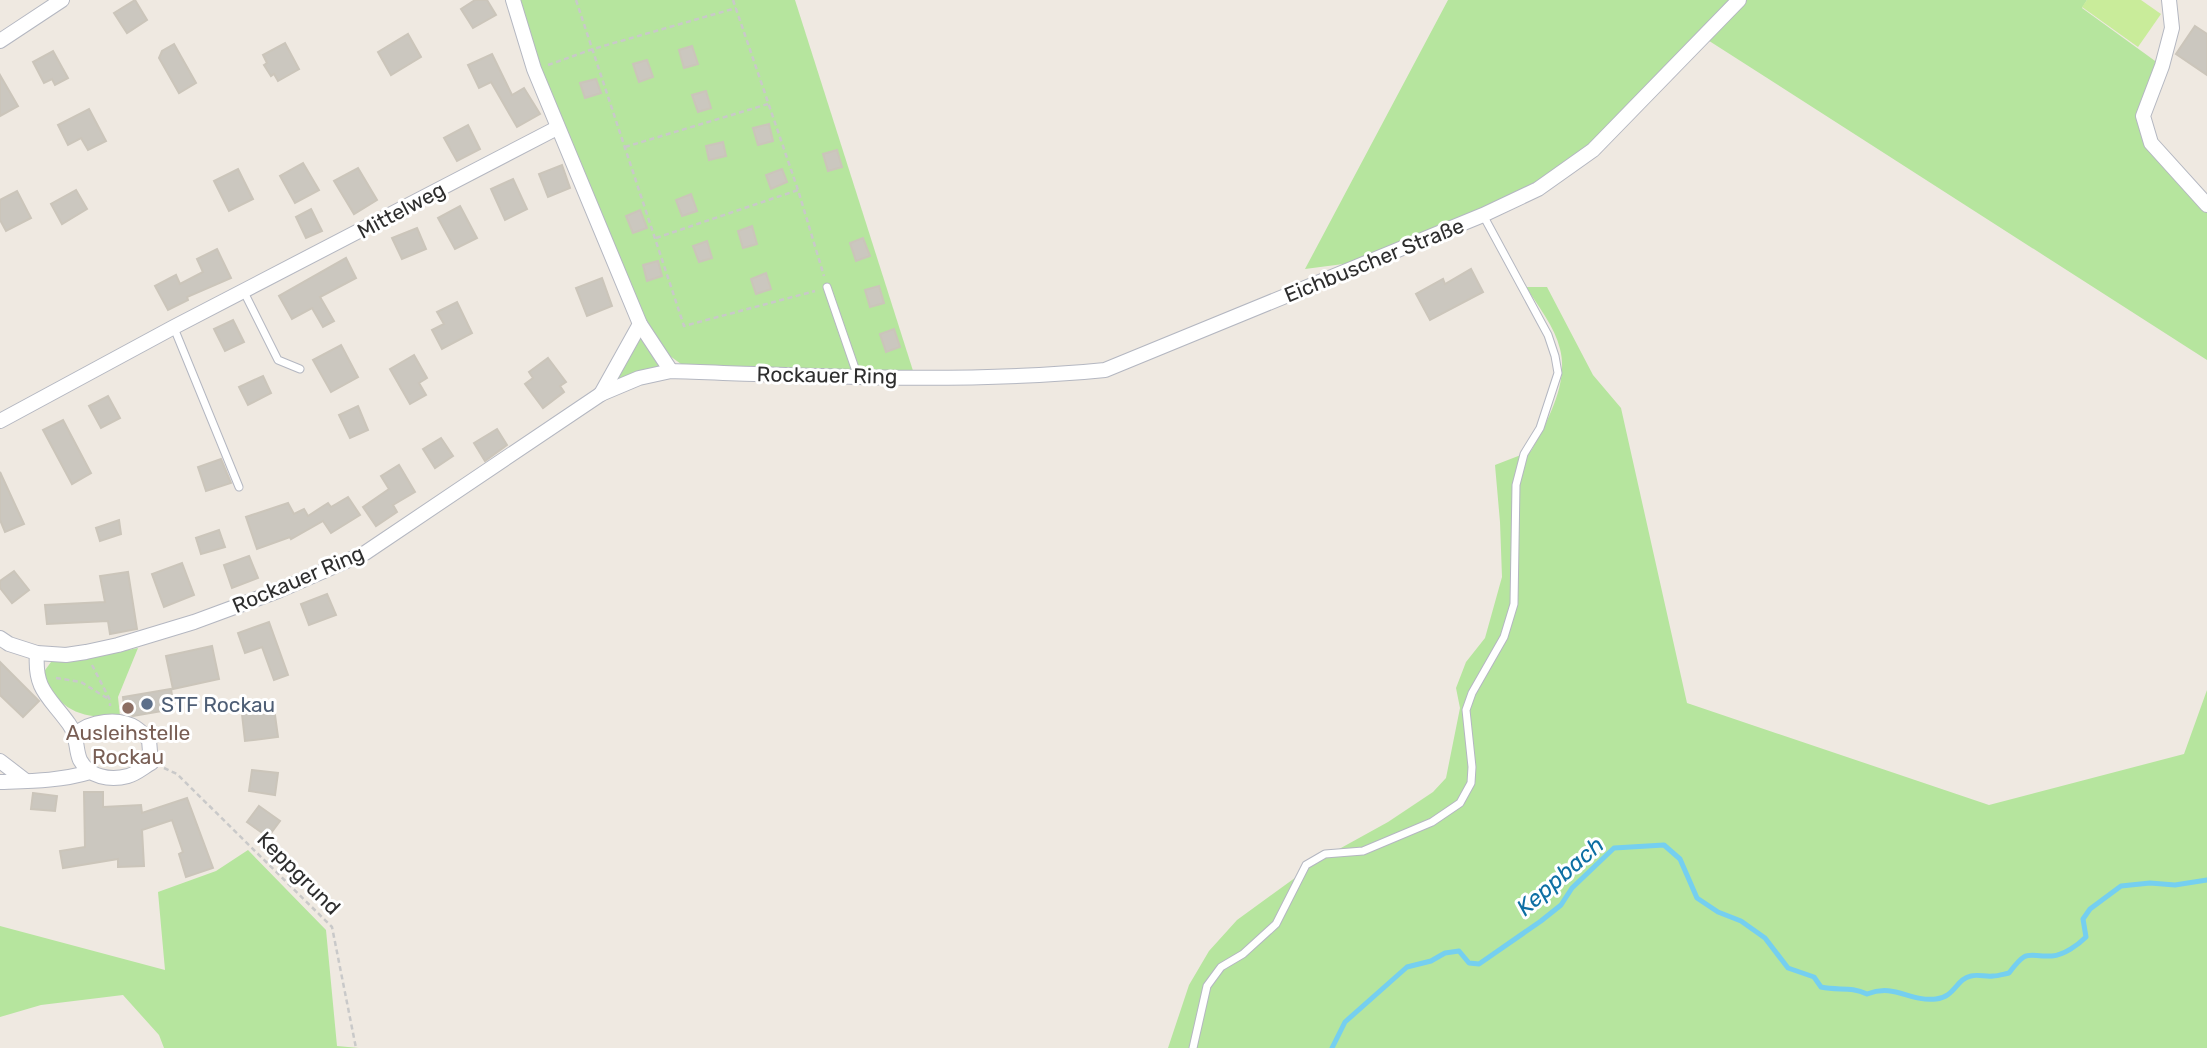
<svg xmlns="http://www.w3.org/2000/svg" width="2207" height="1048" font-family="Rubik,sans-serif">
  <rect width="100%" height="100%" fill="#efe9e1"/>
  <g fill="#b6e59e">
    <polygon points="513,0 795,0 915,377 781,374 681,364 659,348 646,324"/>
    <polygon points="1448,0 2087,0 2082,8 2162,66 2143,116 2151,143 2207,205 2207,360 1703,37 1593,150 1538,189 1374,260 1305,269"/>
    <path d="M1526 287H1547L1593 375 1621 408 1687 703 1989 805 2184 754 2207 690V1048H1168L1189 985 1209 951 1237 920 1321 859 1388 822 1433 792 1446 778 1460 708 1456 688 1466 662 1485 638 1502 577 1500 522 1495 465 1531 451C1547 422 1569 383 1560 349 1555 327 1538 306 1526 287Z"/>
    <polygon points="639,335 665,368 612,383"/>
    <path d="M138 648 118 697 120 716C82 720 57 710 43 673L51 662H68Z"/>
    <polygon points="248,850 326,930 337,1046 359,1048 164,1048 159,1035 123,995 41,1005 0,1017 0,926 165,970 158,892 216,871"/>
  </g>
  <polygon fill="#c9ec9a" points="2087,0 2141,0 2161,14 2138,47 2082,7"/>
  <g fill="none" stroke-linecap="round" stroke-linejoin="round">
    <path stroke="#75cff0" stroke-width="5" d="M1332 1048 1345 1022 1407 967 1431 961 1445 953 1459 951 1469 963 1479 964 1541 921 1561 905 1572 888 1614 848 1664 845 1680 859 1697 898 1718 912 1741 921 1765 938 1788 968 1814 977 1821 987C1839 991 1850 986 1867 994 1895 983 1909 1002 1936 999 1955 997 1956 979 1971 976 1978 974 1986 977 1993 976 1998 976 2004 974 2009 973 2028 948 2026 957 2052 956 2064 955 2078 945 2086 937L2083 919 2090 909 2121 886 2150 883 2175 885 2207 880"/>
  </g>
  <g fill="#cbc7bf" stroke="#cbc5ba" stroke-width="2">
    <polygon points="135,0 147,20 127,33 114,13"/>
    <polygon points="475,0 487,0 496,15 473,28 461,9"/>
    <polygon points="2195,26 2207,34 2207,75 2176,54"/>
    <polygon points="408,34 421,57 391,75 378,52"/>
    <polygon points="285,43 299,69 278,81 274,74 271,76 264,65 267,63 263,55"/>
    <polygon points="174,44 196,83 179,93 159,58 162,51"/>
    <polygon points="692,46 698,64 684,68 679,50"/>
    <polygon points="53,51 68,78 55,85 52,79 44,83 33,62"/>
    <polygon points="492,54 512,95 524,88 540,114 517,127 491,82 479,88 468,65"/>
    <polygon points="647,60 653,77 639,82 633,64"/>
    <polygon points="0,75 18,106 0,116"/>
    <polygon points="596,79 601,93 585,98 580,83"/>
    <polygon points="706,91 711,108 698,112 692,95"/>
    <polygon points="89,109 106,141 88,150 81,138 68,145 58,125"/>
    <polygon points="769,124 773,141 758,145 753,128"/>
    <polygon points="468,125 480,149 457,161 444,138"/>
    <polygon points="723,142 726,156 709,160 706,146"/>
    <polygon points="837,150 842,167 828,171 823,154"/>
    <polygon points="303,163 319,190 295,203 280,176"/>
    <polygon points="562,165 570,188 548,197 539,174"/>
    <polygon points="358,168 377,200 354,214 334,181"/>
    <polygon points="238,169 253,199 229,211 214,181"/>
    <polygon points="782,169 787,182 771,189 766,175"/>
    <polygon points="513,179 527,209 505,220 491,189"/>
    <polygon points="76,190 87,209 62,224 51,204"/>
    <polygon points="17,191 31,218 6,231 0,220 0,200"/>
    <polygon points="691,194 697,211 682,216 676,200"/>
    <polygon points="460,206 477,238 455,249 438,218"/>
    <polygon points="311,209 322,231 306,238 296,217"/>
    <polygon points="640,210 647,228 633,233 626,216"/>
    <polygon points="752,226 757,244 743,248 738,231"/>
    <polygon points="417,228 426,249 402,259 392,238"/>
    <polygon points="863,238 870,256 856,261 850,243"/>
    <polygon points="707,241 712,258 699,262 693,246"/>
    <polygon points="217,249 231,278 187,297 188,300 168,310 155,286 176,275 180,284 203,272 197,259"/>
    <polygon points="346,258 356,278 320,297 334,321 323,327 312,308 292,319 279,296"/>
    <polygon points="658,261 662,276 647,281 643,265"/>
    <polygon points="1471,269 1483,292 1430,320 1416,294 1443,279 1445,284"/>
    <polygon points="766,273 771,289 756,294 751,279"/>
    <polygon points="602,278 612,306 587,316 576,288"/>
    <polygon points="879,286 884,303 870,307 865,290"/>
    <polygon points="457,302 472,333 442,349 432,330 444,324 437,312"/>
    <polygon points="233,320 244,342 225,351 214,329"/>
    <polygon points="894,329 900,347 886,352 880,334"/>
    <polygon points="341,345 358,377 331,392 313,360"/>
    <polygon points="414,355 427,378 419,383 426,395 410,404 390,369"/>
    <polygon points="548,358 566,382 560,386 564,392 543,408 525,384 533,378 529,372"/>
    <polygon points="263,376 271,393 248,405 239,387"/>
    <polygon points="108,396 120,418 101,428 89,406"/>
    <polygon points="358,406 368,430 350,438 339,415"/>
    <polygon points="63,420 91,473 72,484 43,430"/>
    <polygon points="497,429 507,445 485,461 474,443"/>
    <polygon points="441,438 453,456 435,468 423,449"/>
    <polygon points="221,459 231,483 206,491 198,467"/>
    <polygon points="399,465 415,492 393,505 397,512 376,526 363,507 389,489 381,476"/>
    <polygon points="0,472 24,524 5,532 0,520"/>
    <polygon points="348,497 360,515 331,533 323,521 291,539 290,537 257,549 246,517 288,503 294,514 304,509 308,516 328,503 331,507"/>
    <polygon points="119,520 121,534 100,541 96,528"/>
    <polygon points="219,530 225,547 201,554 196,538"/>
    <polygon points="249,556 258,578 232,588 224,565"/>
    <polygon points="182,563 194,595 164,607 152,574"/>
    <polygon points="14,571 29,590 12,603 0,588 0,581"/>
    <polygon points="128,572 137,629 110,634 108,621 47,624 45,605 105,602 100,576"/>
    <polygon points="327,594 336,615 309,625 301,604"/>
    <polygon points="269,622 288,675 274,680 262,647 245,653 238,633"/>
    <polygon points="212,646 219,679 173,689 166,656"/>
    <polygon points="0,662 39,701 23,717 0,695"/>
    <polygon points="171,689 174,709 133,716 125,714 123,697"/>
    <polygon points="274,708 278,737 245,741 242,714"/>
    <polygon points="252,770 278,773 275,795 249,791"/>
    <polygon points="84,792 103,792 103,807 141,805 142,813 187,798 213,868 186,877 179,854 183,852 172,820 142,830 144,866 118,867 118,859 63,868 60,851 85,847"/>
    <polygon points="33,793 57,796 55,811 31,809"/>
    <polygon points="259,806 280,821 268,837 247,822"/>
  </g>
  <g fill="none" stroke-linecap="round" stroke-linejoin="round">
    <g stroke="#b4b7c1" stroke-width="9">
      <g id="service">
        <polyline points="827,287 858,377"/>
        <polyline points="244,292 278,360 300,369"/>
        <polyline points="174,328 239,487"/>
        <polyline points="1193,1048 1207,986 1221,967 1243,954 1276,924 1306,865 1325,854 1363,851 1432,822 1460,803 1471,783 1472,767 1466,710 1472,693 1504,637 1514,604 1516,485 1524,454 1540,428 1558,373 1555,356 1548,335 1483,215"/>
      </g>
    </g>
    <g stroke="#b4b7c1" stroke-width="16">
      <g id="minor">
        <polyline points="513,0 534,69 640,324 671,371"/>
        <polyline points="2169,0 2172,28 2162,66 2143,116 2151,143 2207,205"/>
        <polyline points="0,41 62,0"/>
        <polyline points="601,394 640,324"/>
        <polyline points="0,421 174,327 557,128"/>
        <path d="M0 638 9 644 37 653 66 655 86 652 118 645 194 622 278 591 365 553 601 394 639 378 671 371C816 376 961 384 1105 370L1483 215 1538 189 1593 150 1739 0"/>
        <path d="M37 653C34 691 50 697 69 724 78 736 75 748 80 760 89 777 110 781 128 776 136 774 144 767 151 763L149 740C145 736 141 731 136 728 119 717 90 721 76 734"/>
        <polyline points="0,761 26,781"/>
        <path d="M0 782C31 781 60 781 90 772"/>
      </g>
    </g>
    <g stroke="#c9c9c9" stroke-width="2.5" stroke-dasharray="5 3.5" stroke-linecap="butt">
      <polyline points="576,0 684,326 815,291"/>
      <polyline points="733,0 798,190 824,276"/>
      <polyline points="548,65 593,49 736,8"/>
      <polyline points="625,147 768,104"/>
      <polyline points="656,238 798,190"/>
      <polyline points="92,665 110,700 110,706"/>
      <polyline points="56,678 81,682 110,700"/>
      <polyline points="164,768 177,774 332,927 356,1048"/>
    </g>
    <use href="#service" stroke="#fff" stroke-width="7"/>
    <use href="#minor" stroke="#fff" stroke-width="14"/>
  </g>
  <circle fill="#5c6f8a" stroke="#fff" stroke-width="2.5" cx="147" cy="704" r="7"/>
  <circle fill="#8d6e63" stroke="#fff" stroke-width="2.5" cx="128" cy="708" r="7"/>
  <g text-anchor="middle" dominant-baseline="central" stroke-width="6" stroke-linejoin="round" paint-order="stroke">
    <g font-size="21" fill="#2e2e2e" stroke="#fff">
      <text transform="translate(401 210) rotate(-28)">Mittelweg</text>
      <text transform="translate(1374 260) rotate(-22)">Eichbuscher Straße</text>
      <text transform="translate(827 375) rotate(1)">Rockauer Ring</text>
      <text transform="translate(298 579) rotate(-23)">Rockauer Ring</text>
      <text transform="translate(299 873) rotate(45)">Keppgrund</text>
    </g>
    <g font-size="21" fill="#4e5e75" stroke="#fff" text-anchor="start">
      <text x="161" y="704">STF Rockau</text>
    </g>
    <g font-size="21" fill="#785e54" stroke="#fff">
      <text x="128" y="732">Ausleihstelle<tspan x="128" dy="24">Rockau</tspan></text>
    </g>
    <g font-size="23" font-style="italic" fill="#0d6fa3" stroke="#fff">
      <text transform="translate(1560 876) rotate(-41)">Keppbach</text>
    </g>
  </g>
</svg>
